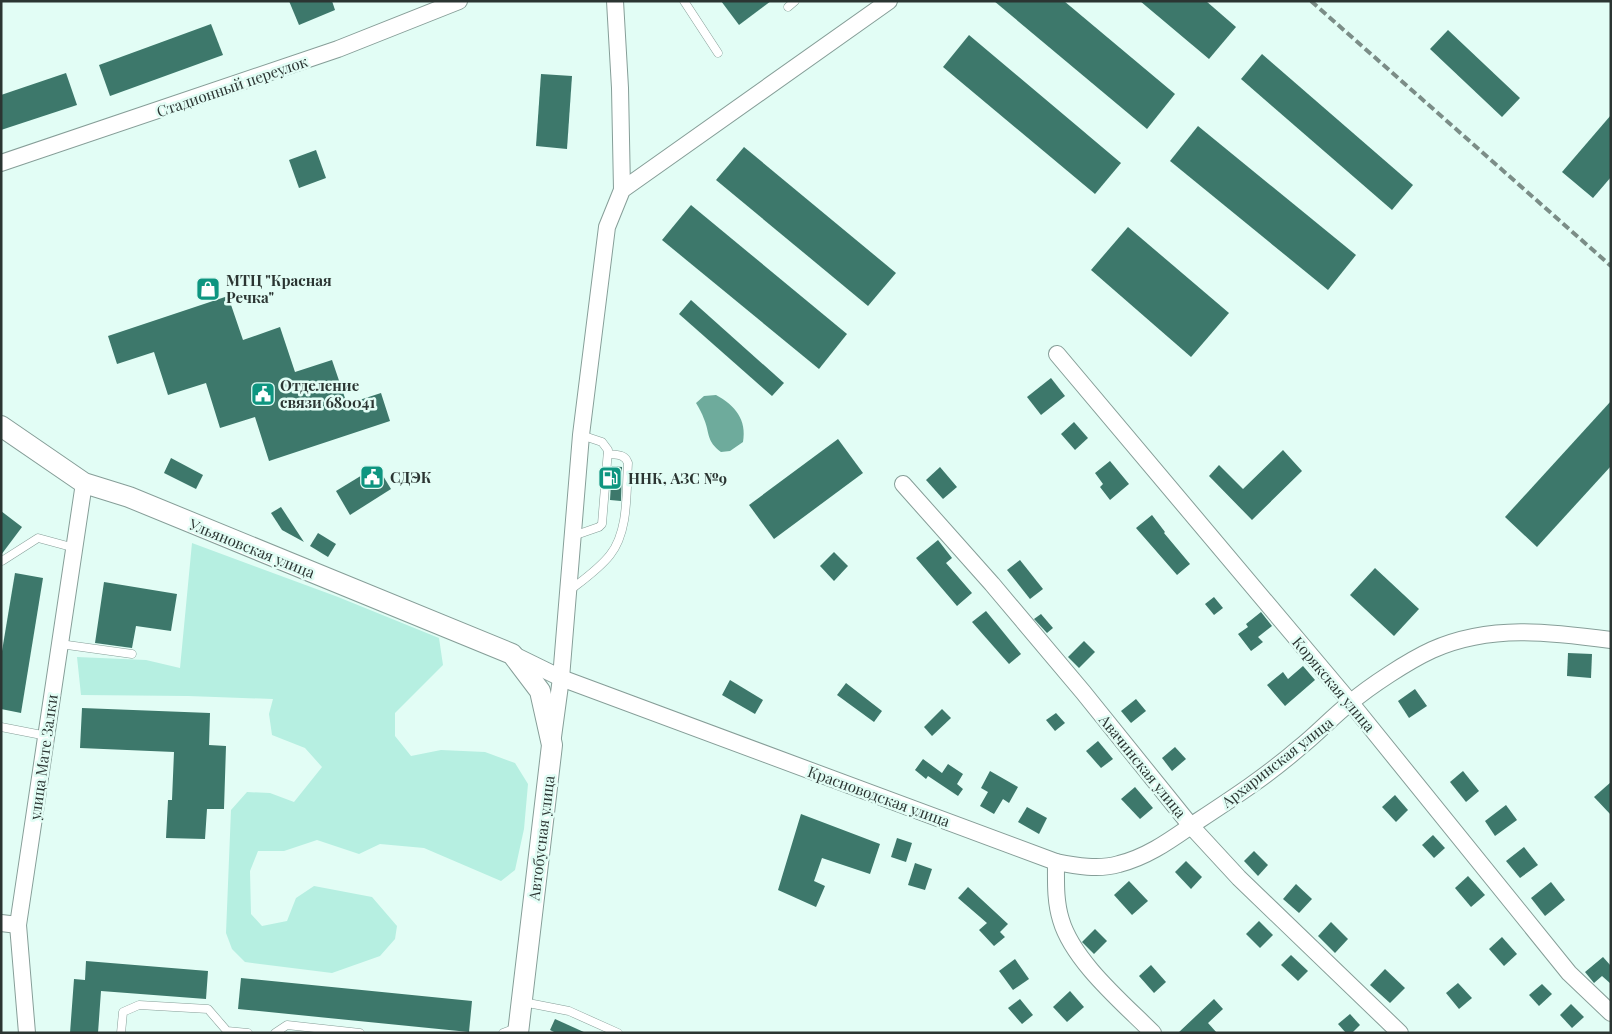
<svg xmlns="http://www.w3.org/2000/svg" width="1612" height="1034" font-family="'Playfair Display',serif">
  <rect width="100%" height="100%" fill="#e2fdf5"/>
  <polygon fill="#b6efe1" points="192,543 338,597 439,638 443,665 395,713 395,736 411,756 441,750 485,752 515,763 528,784 524,829 515,870 501,881 424,848 380,844 359,854 317,840 284,851 258,851 250,871 251,914 262,926 287,921 296,898 314,886 372,897 397,926 395,939 380,956 332,973 245,962 232,949 226,933 231,810 247,792 270,793 294,802 322,767 305,748 272,735 269,714 273,699 188,696 81,695 77,657 146,660 180,668"/>
  <path fill="#6eab9c" d="M716 395C735 405 747 420 743 442L730 451 721 452C706 441 710 433 704 419 702 413 699 408 696 403L704 396Z"/>
  <g fill="#3d786b">
    <polygon points="289,1 332,1 335,10 299,25"/>
    <polygon points="721,1 771,1 739,25"/>
    <polygon points="994,1 1064,1 1175,94 1147,129"/>
    <polygon points="1140,1 1206,1 1236,27 1209,59"/>
    <polygon points="211,24 223,55 110,96 99,65"/>
    <polygon points="1448,30 1520,98 1502,117 1430,49"/>
    <polygon points="969,35 1121,163 1095,194 943,67"/>
    <polygon points="1262,54 1413,185 1392,210 1241,79"/>
    <polygon points="66,73 77,105 1,130 1,95"/>
    <polygon points="541,74 572,76 567,149 536,146"/>
    <polygon points="1611,115 1611,177 1593,198 1562,172"/>
    <polygon points="1198,126 1356,255 1328,290 1170,161"/>
    <polygon points="744,147 896,273 868,306 716,180"/>
    <polygon points="316,150 326,178 299,188 289,160"/>
    <polygon points="691,205 847,334 819,369 662,240"/>
    <polygon points="1128,227 1229,313 1191,357 1091,270"/>
    <polygon points="228,296 243,340 280,327 295,372 332,360 347,404 381,393 390,421 269,461 255,417 220,428 206,383 168,395 154,352 117,364 108,336"/>
    <polygon points="691,300 784,383 772,396 679,314"/>
    <polygon points="1051,378 1065,396 1041,415 1027,397"/>
    <polygon points="1611,401 1611,466 1537,547 1505,517"/>
    <polygon points="1074,422 1088,438 1075,450 1061,434"/>
    <polygon points="838,439 863,473 774,539 749,505"/>
    <polygon points="1283,450 1302,471 1252,520 1209,476 1219,465 1243,489"/>
    <polygon points="171,458 203,475 196,489 164,473"/>
    <polygon points="1110,461 1129,484 1110,500 1100,487 1103,484 1095,473"/>
    <polygon points="377,466 391,489 350,515 336,491"/>
    <polygon points="612,466 622,467 621,501 610,500"/>
    <polygon points="940,467 957,487 943,499 926,480"/>
    <polygon points="281,507 304,542 282,530 271,513"/>
    <polygon points="1,511 22,527 1,555"/>
    <polygon points="1152,515 1165,532 1164,533 1190,564 1177,575 1136,528"/>
    <polygon points="318,533 336,544 328,557 310,546"/>
    <polygon points="938,540 952,558 946,563 972,593 957,606 916,558"/>
    <polygon points="834,552 848,566 834,581 820,566"/>
    <polygon points="1020,560 1043,589 1030,599 1007,570"/>
    <polygon points="1375,568 1419,609 1394,636 1350,595"/>
    <polygon points="15,573 43,578 21,713 1,709 1,657"/>
    <polygon points="104,582 177,594 171,631 136,626 132,648 95,643"/>
    <polygon points="1214,597 1223,608 1214,615 1205,604"/>
    <polygon points="986,611 1021,654 1009,664 972,622"/>
    <polygon points="1261,612 1272,626 1258,637 1263,642 1251,651 1238,634 1248,627 1246,624"/>
    <polygon points="1041,614 1053,628 1047,633 1034,619"/>
    <polygon points="1084,641 1095,652 1079,668 1068,657"/>
    <polygon points="1568,653 1592,654 1591,678 1567,676"/>
    <polygon points="1303,666 1315,680 1285,706 1267,685 1283,672 1288,679"/>
    <polygon points="730,680 763,700 755,714 722,695"/>
    <polygon points="846,683 882,711 874,722 837,695"/>
    <polygon points="1415,689 1427,706 1409,718 1398,701"/>
    <polygon points="1136,699 1146,711 1131,723 1121,711"/>
    <polygon points="82,708 210,713 209,745 226,746 224,809 207,809 205,839 166,838 168,800 172,800 174,752 80,748"/>
    <polygon points="942,709 951,718 932,736 924,727"/>
    <polygon points="1056,713 1065,723 1055,731 1046,720"/>
    <polygon points="1098,741 1113,759 1101,768 1086,751"/>
    <polygon points="1175,747 1186,759 1172,771 1162,758"/>
    <polygon points="923,759 942,773 948,764 963,774 957,784 963,789 958,796 928,776 926,779 915,770"/>
    <polygon points="990,771 1018,787 1009,803 1003,799 994,814 980,806 988,792 981,788"/>
    <polygon points="1463,771 1479,791 1466,802 1450,782"/>
    <polygon points="1611,782 1611,815 1594,797"/>
    <polygon points="1135,787 1153,808 1140,819 1121,799"/>
    <polygon points="1395,795 1408,810 1396,822 1382,807"/>
    <polygon points="1506,805 1517,820 1495,836 1485,821"/>
    <polygon points="1027,807 1047,818 1039,834 1018,822"/>
    <polygon points="801,814 880,844 870,874 822,858 814,881 825,886 816,907 778,890"/>
    <polygon points="1433,835 1445,848 1434,858 1422,845"/>
    <polygon points="897,838 912,843 906,862 891,857"/>
    <polygon points="1524,847 1538,865 1520,878 1506,861"/>
    <polygon points="1254,851 1268,865 1258,876 1244,861"/>
    <polygon points="1186,861 1202,877 1191,889 1175,872"/>
    <polygon points="915,863 932,869 925,890 908,885"/>
    <polygon points="1468,876 1485,895 1471,907 1455,888"/>
    <polygon points="1129,881 1148,901 1132,915 1114,895"/>
    <polygon points="1551,882 1565,900 1545,916 1531,898"/>
    <polygon points="1296,884 1312,899 1299,913 1283,899"/>
    <polygon points="968,887 1008,924 1000,932 1005,937 994,946 979,930 987,923 958,898"/>
    <polygon points="1259,921 1273,935 1260,948 1246,934"/>
    <polygon points="1331,922 1348,939 1335,953 1318,936"/>
    <polygon points="1095,929 1107,941 1094,954 1082,942"/>
    <polygon points="1502,937 1517,954 1504,966 1489,949"/>
    <polygon points="1291,955 1308,971 1298,981 1281,965"/>
    <polygon points="1603,957 1611,966 1611,984 1602,976 1594,983 1585,972"/>
    <polygon points="1015,959 1029,979 1013,990 999,971"/>
    <polygon points="86,961 208,971 206,999 101,991 98,1033 70,1033 74,979 85,980"/>
    <polygon points="1151,965 1166,982 1154,993 1139,976"/>
    <polygon points="1385,969 1405,988 1390,1003 1370,985"/>
    <polygon points="241,978 472,1001 469,1032 238,1009"/>
    <polygon points="1458,983 1472,998 1459,1009 1446,993"/>
    <polygon points="1542,984 1552,994 1539,1006 1529,995"/>
    <polygon points="1070,991 1084,1007 1067,1022 1053,1007"/>
    <polygon points="1020,999 1033,1015 1022,1024 1008,1008"/>
    <polygon points="1214,999 1223,1009 1208,1023 1217,1033 1178,1033"/>
    <polygon points="1571,1004 1584,1017 1572,1028 1560,1015"/>
    <polygon points="1350,1014 1360,1025 1352,1033 1346,1033 1338,1024"/>
    <polygon points="555,1019 586,1033 556,1033 550,1030"/>
  </g>
  <g fill="none" stroke-linecap="round" stroke-linejoin="round">
    <g stroke="#869e98" stroke-width="9">
      <g id="service">
        <polyline points="684,1 718,53"/>
        <polyline points="788,7 795,1"/>
        <polyline points="573,536 599,527 602,524 608,450 602,442 581,435"/>
        <polyline points="2,561 38,538 75,548"/>
        <path d="M569 591C583 580 599 569 610 555 629 531 626 492 628 463 625 454 617 455 608 454"/>
        <polyline points="60,644 132,654"/>
        <polyline points="1,727 47,736"/>
        <polyline points="523,1002 569,1011 618,1033"/>
        <polyline points="121,1033 123,1012 139,1005 208,1009 227,1031 248,1033"/>
        <polyline points="275,1033 287,1025 360,1033"/>
        <polyline points="503,1033 516,1028"/>
      </g>
    </g>
    <g stroke="#869e98" stroke-width="18">
      <g id="minor">
        <polyline points="615,1 620,88 622,190"/>
        <polyline points="1,163 338,49 459,1"/>
        <polyline points="1057,354 1350,702 1569,973 1611,1013"/>
        <polyline points="903,484 992,584 1083,692 1191,826 1239,878 1400,1033"/>
        <path d="M514 655 561 678 1056 862C1056 881 1055 901 1061 920 1073 961 1122 1002 1153 1033"/>
        <polyline points="553,737 561,678 581,435 607,227 622,190 889,1"/>
        <path d="M1056 862C1076 866 1099 870 1119 864 1150 856 1173 838 1198 821 1233 798 1268 775 1299 748 1317 734 1332 717 1350 703 1370 686 1408 661 1432 650 1490 624 1551 632 1611 640"/>
        <polyline points="1,923 18,925"/>
        <polyline points="27,1033 18,925 84,483"/>
      </g>
    </g>
    <g stroke="#869e98" stroke-width="22">
      <polyline id="tertiary" points="1,426 84,483 129,497 512,654 540,691 552,745 518,1033"/>
    </g>
    <use href="#service" stroke="#fff" stroke-width="8"/>
    <use href="#minor" stroke="#fff" stroke-width="16"/>
    <use href="#tertiary" stroke="#fff" stroke-width="20"/>
    <polyline stroke="#7b8d87" stroke-width="4" stroke-dasharray="8 4" stroke-linecap="butt" points="1311,1 1611,266"/>
  </g>
  <defs>
    <g id="shop-square" transform="scale(1.25)"><rect x="-9" y="-9" width="18" height="18" rx="4" fill="#0e9580" stroke="#e2fdf5"/><path d="M-5-2.5h2.3a2.7 3.5 0 0 1 5.4 0H5L5.5 6h-11ZM-1.5-2.5h3a1.5 2.3 0 0 0-3 0Z" fill="#fff"/></g>
    <g id="civic-square" transform="scale(1.25)"><rect x="-9" y="-9" width="18" height="18" rx="4" fill="#0e9580" stroke="#e2fdf5"/><path d="M-.6-6.5H3V-4.5H.6V-3L4-1V1h2V6H-6V1h2V-1L-.6-3ZM-1.2 2.5V6h2.4V2.5Z" fill="#fff"/></g>
    <g id="fuel-square" transform="scale(1.25)"><rect x="-9" y="-9" width="18" height="18" rx="4" fill="#0e9580" stroke="#e2fdf5"/><path d="M-5.5-6h7V0h2V4h1.3V-2.5L3-4.5l.8-.8L6-3V5H2.5V1h-1V6h-7ZM-4.2-4.7v3.2H.2V-4.7Z" fill="#fff"/></g>
  </defs>
  <g fill-rule="evenodd">
    <use href="#shop-square" x="208" y="289"/>
    <use href="#civic-square" x="263" y="394"/>
    <use href="#civic-square" x="372" y="477"/>
    <use href="#fuel-square" x="610" y="478"/>
  </g>
  <g text-anchor="middle" dominant-baseline="central" stroke-width="5" stroke-linejoin="round" paint-order="stroke">
    <g font-size="15" fill="#2b3532" stroke="#e2fdf5">
      <text transform="translate(232 86) rotate(-19)">Стадионный переулок</text>
      <text transform="translate(252 548) rotate(22)">Ульяновская улица</text>
      <text transform="translate(1334 684) rotate(50)">Корякская улица</text>
      <text transform="translate(43 757) rotate(-82)">улица Мате Залки</text>
      <text transform="translate(1277 762) rotate(-38)">Архаринская улица</text>
      <text transform="translate(1143 766) rotate(51)">Авачинская улица</text>
      <text transform="translate(879 796) rotate(20)">Красноводская улица</text>
      <text transform="translate(541 838) rotate(-83)">Автобусная улица</text>
    </g>
    <g font-size="15" font-weight="bold" fill="#2b3532" stroke="#e2fdf5" text-anchor="start">
      <text x="226" y="280">МТЦ "Красная<tspan x="226" dy="17">Речка"</tspan></text>
      <text x="280" y="385">Отделение<tspan x="280" dy="17">связи 680041</tspan></text>
      <text x="390" y="477">СДЭК</text>
      <text x="628" y="478">ННК, АЗС №9</text>
    </g>
  </g>
  <rect width="1612" height="1034" fill="none" stroke="#2b3532" stroke-width="5"/>
</svg>
